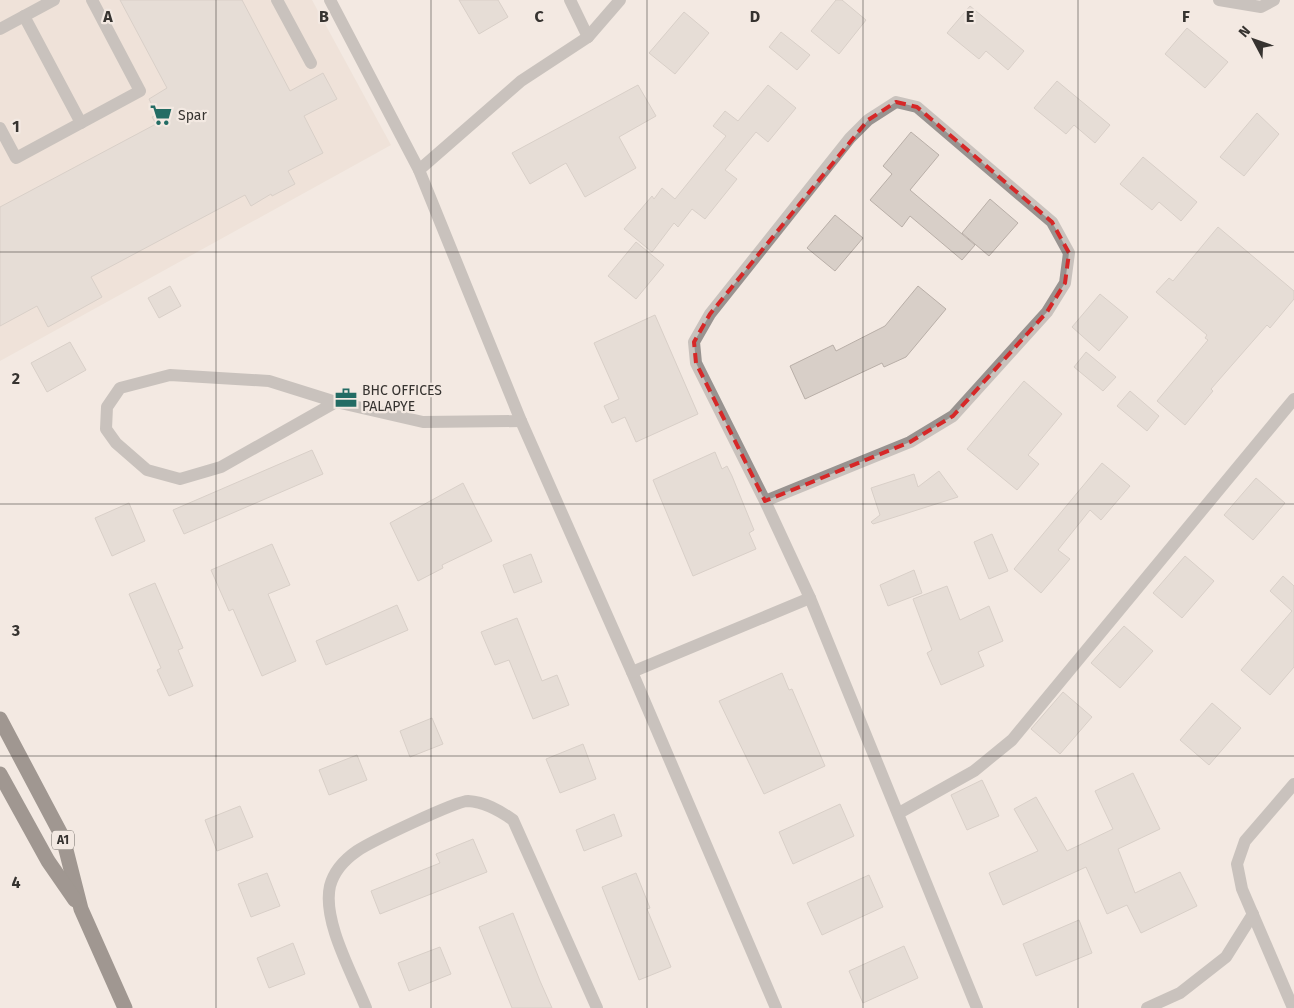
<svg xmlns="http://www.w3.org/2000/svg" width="1294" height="1008" font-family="'Fira Sans',sans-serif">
  <rect width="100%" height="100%" fill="#f3e9e2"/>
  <polygon fill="#eadace" points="0,0 312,0 391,145 0,361"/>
  <g fill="#d8cfc8" stroke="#b9afa8">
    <polygon points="120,0 242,0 290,91 323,73 337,99 304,116 323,153 288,171 295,184 272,196 271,194 251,206 245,195 91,277 102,297 48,327 37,306 0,326 0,207 156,124 152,117 157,115 149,99 167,88"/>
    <polygon points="459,0 498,0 508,17 479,34"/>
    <polygon points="836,0 842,0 866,20 839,54 811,31"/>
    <polygon points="970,6 1024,51 1008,70 986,51 979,59 947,33"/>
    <polygon points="684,12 709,33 675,74 649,53"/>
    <polygon points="1187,28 1228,62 1205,88 1165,54"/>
    <polygon points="781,32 810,55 797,70 769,47"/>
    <polygon points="1057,81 1110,125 1095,143 1074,125 1066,134 1034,108"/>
    <polygon points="638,85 656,116 619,137 636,168 585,197 566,163 530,184 512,153"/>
    <polygon points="768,85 796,108 768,142 756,132 725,170 737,179 705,219 692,209 678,227 674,223 652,252 624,229 652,196 654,199 662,188 675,199 726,136 713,126 725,111 738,121"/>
    <polygon points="1257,113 1279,134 1244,176 1220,157"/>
    <polygon points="911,132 939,155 910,190 975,245 962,260 910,216 902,227 870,200 892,174 883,166"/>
    <polygon points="1143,157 1197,202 1181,221 1159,202 1152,210 1120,184"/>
    <polygon points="990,199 1018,223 989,256 962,233"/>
    <polygon points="835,215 863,238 835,271 807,248"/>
    <polygon points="1218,227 1294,291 1294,299 1270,328 1267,325 1211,389 1213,391 1185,425 1157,401 1208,340 1205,338 1207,335 1156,292 1169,278 1173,281"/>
    <polygon points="636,242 664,265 636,299 608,276"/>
    <polygon points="170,286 181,306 159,318 148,298"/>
    <polygon points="918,286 946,309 906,357 884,367 882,363 805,399 790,366 833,345 836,351 885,326"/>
    <polygon points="1100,294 1128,317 1099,351 1072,327"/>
    <polygon points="655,315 698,414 636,442 625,417 612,423 604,406 619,399 594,343"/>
    <polygon points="70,342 86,370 47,392 31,363"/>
    <polygon points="1086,352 1116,377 1103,391 1074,367"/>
    <polygon points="1024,381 1062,414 1028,455 1039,464 1017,490 967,449"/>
    <polygon points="1130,391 1159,416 1147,431 1117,406"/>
    <polygon points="312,450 323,474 184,534 173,510"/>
    <polygon points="715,452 722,469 727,466 732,476 754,530 749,533 756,549 693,576 653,480"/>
    <polygon points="1102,463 1130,486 1101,520 1090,510 1058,550 1070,559 1041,593 1014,569"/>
    <polygon points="939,471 958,497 873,524 871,522 880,515 871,488 914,474 918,487"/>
    <polygon points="1256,478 1285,503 1253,540 1224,515"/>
    <polygon points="463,483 492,541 442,565 443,568 418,581 390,523"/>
    <polygon points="129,503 145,541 112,556 95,518"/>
    <polygon points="992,534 1008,571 989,579 974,542"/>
    <polygon points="272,544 290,585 268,594 296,661 262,676 233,609 229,611 211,570"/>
    <polygon points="531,554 542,582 514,593 503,565"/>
    <polygon points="1185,556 1214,581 1182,618 1153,593"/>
    <polygon points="914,570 922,593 888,606 880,585"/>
    <polygon points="1283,576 1294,586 1294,667 1270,695 1241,670 1292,611 1270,591"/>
    <polygon points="155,583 183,648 178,650 193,686 169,696 157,670 161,668 129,594"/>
    <polygon points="947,586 960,620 989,606 1003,641 978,652 984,666 941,685 927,653 932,650 913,599"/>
    <polygon points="397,605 408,630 326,665 316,641"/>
    <polygon points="517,618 542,681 557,675 569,705 533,719 509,660 495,665 481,632"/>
    <polygon points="1124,626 1153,651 1120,688 1091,663"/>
    <polygon points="782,673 789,690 792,689 825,766 764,794 719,701"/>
    <polygon points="1063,692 1092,717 1060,754 1031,729"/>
    <polygon points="1212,703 1241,728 1209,765 1180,740"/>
    <polygon points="432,718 443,744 410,757 400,731"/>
    <polygon points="583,744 596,779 560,793 546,759"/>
    <polygon points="357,755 367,780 329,795 319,770"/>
    <polygon points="1133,773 1160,829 1118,849 1135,893 1180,872 1197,906 1141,933 1127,905 1107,914 1086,867 1003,905 989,873 1038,851 1014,809 1036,797 1067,851 1113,829 1095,791"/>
    <polygon points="982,780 999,816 967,830 951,795"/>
    <polygon points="840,804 854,836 793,864 779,832"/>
    <polygon points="240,806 253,837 217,851 205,820"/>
    <polygon points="614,814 622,836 584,851 576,830"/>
    <polygon points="473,839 487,872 380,914 371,891 440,863 436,854"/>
    <polygon points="267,873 280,906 251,917 238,884"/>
    <polygon points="636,873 650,908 647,909 671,967 639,980 602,887"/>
    <polygon points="869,875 883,907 822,935 807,903"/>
    <polygon points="513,913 540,981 552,1008 512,1008 479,927"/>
    <polygon points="1079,920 1092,953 1036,976 1023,944"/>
    <polygon points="293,943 305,974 269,988 257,958"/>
    <polygon points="904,946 918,978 863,1003 849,971"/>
    <polygon points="440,947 451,974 409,991 398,963"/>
  </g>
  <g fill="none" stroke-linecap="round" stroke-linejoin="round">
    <g stroke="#989390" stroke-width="12">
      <polyline points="277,0 311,63"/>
      <polyline points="330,0 419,170 521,421 632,672 776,1008"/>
      <polyline points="570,0 588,37"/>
      <polyline points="1219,0 1261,7 1274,0"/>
      <polyline points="24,16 81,123"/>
      <polyline points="0,29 54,0"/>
      <polyline points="0,128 16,158 140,91 92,0"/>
      <polyline points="419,170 521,81 588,37 620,0"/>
      <polyline points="336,402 269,381 170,375 120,388 107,407 106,429 116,443 147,470 180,479 221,467 336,402 423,422 521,421"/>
      <polyline points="765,501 910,442 953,416 1047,312 1065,283 1069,253 1052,222 917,107 896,102 868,120 850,138 710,314 694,342 696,363 765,501 810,598 977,1008"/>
      <polyline points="632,672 810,598"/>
      <polyline points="899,813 974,771 1012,740 1294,399"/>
      <path d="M366 1008C353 975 322 921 330 886 334 871 344 860 357 851 370 842 456 801 468 801 485 802 499 810 513 820L597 1008"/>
      <polyline points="1147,1008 1180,993 1226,957 1253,914"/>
      <polyline points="1293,1008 1242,889 1237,864 1245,841 1294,784"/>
    </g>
    <g stroke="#3c342f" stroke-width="15">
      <polyline points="0,719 63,838 81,909 125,1008"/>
      <polyline points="0,774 48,861 75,900"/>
    </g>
  </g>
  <path d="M0 0H1294V1008H0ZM896 102 917 107 1052 222 1069 253 1065 283 1047 312 953 416 910 442 765 501 696 363 694 342 710 314 868 120Z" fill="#f3e9e2" fill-opacity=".55" fill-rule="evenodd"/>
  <path fill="none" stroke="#d62828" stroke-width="4" stroke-dasharray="10 6" stroke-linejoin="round" d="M896 102 917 107 1052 222 1069 253 1065 283 1047 312 953 416 910 442 765 501 696 363 694 342 710 314 868 120Z"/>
  <path fill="none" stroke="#363330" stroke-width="1" stroke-opacity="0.55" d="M216 0V1008M431 0V1008M647 0V1008M863 0V1008M1078 0V1008M0 252H1294M0 504H1294M0 756H1294"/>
  <defs>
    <g id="supermarket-bare" transform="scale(1.725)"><path d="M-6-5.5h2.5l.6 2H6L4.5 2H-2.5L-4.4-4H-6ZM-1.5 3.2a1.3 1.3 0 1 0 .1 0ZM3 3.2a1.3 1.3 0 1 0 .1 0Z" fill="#236c64" stroke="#f3e9e2" stroke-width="2.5" paint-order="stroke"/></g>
    <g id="office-bare" transform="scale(1.725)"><path d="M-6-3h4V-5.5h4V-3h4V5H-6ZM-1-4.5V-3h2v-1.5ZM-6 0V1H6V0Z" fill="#236c64" stroke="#f3e9e2" stroke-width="2.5" paint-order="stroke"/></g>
  </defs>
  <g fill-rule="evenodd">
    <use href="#supermarket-bare" x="161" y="115"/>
    <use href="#office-bare" x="346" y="398"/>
  </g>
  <g text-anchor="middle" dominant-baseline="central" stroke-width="4.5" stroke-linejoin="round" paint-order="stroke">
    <rect fill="#f3e9e2" stroke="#6f6a65" stroke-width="1" x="52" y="830.5" width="22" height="19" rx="4"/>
    <g font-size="12" font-weight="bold" fill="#363330">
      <text x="63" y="840">A1</text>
    </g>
    <g font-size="14" fill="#363330" stroke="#f3e9e2" text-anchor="start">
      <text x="178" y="115">Spar</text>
      <text x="362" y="390">BHC OFFICES<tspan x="362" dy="16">PALAPYE</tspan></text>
    </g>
  </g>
  <g font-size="16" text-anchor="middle" font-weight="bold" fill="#363330" stroke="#f3e9e2" stroke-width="4.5" stroke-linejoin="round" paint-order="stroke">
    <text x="108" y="22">A</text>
    <text x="324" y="22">B</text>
    <text x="539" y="22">C</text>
    <text x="755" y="22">D</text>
    <text x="970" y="22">E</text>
    <text x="1186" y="22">F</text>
    <text x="16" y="132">1</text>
    <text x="16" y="384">2</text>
    <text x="16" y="636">3</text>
    <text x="16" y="888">4</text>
  </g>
  <g transform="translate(1254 40) rotate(311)" stroke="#f3e9e2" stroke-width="4" paint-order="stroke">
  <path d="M0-4L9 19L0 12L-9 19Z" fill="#363330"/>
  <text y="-8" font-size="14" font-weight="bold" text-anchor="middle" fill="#363330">N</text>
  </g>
</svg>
